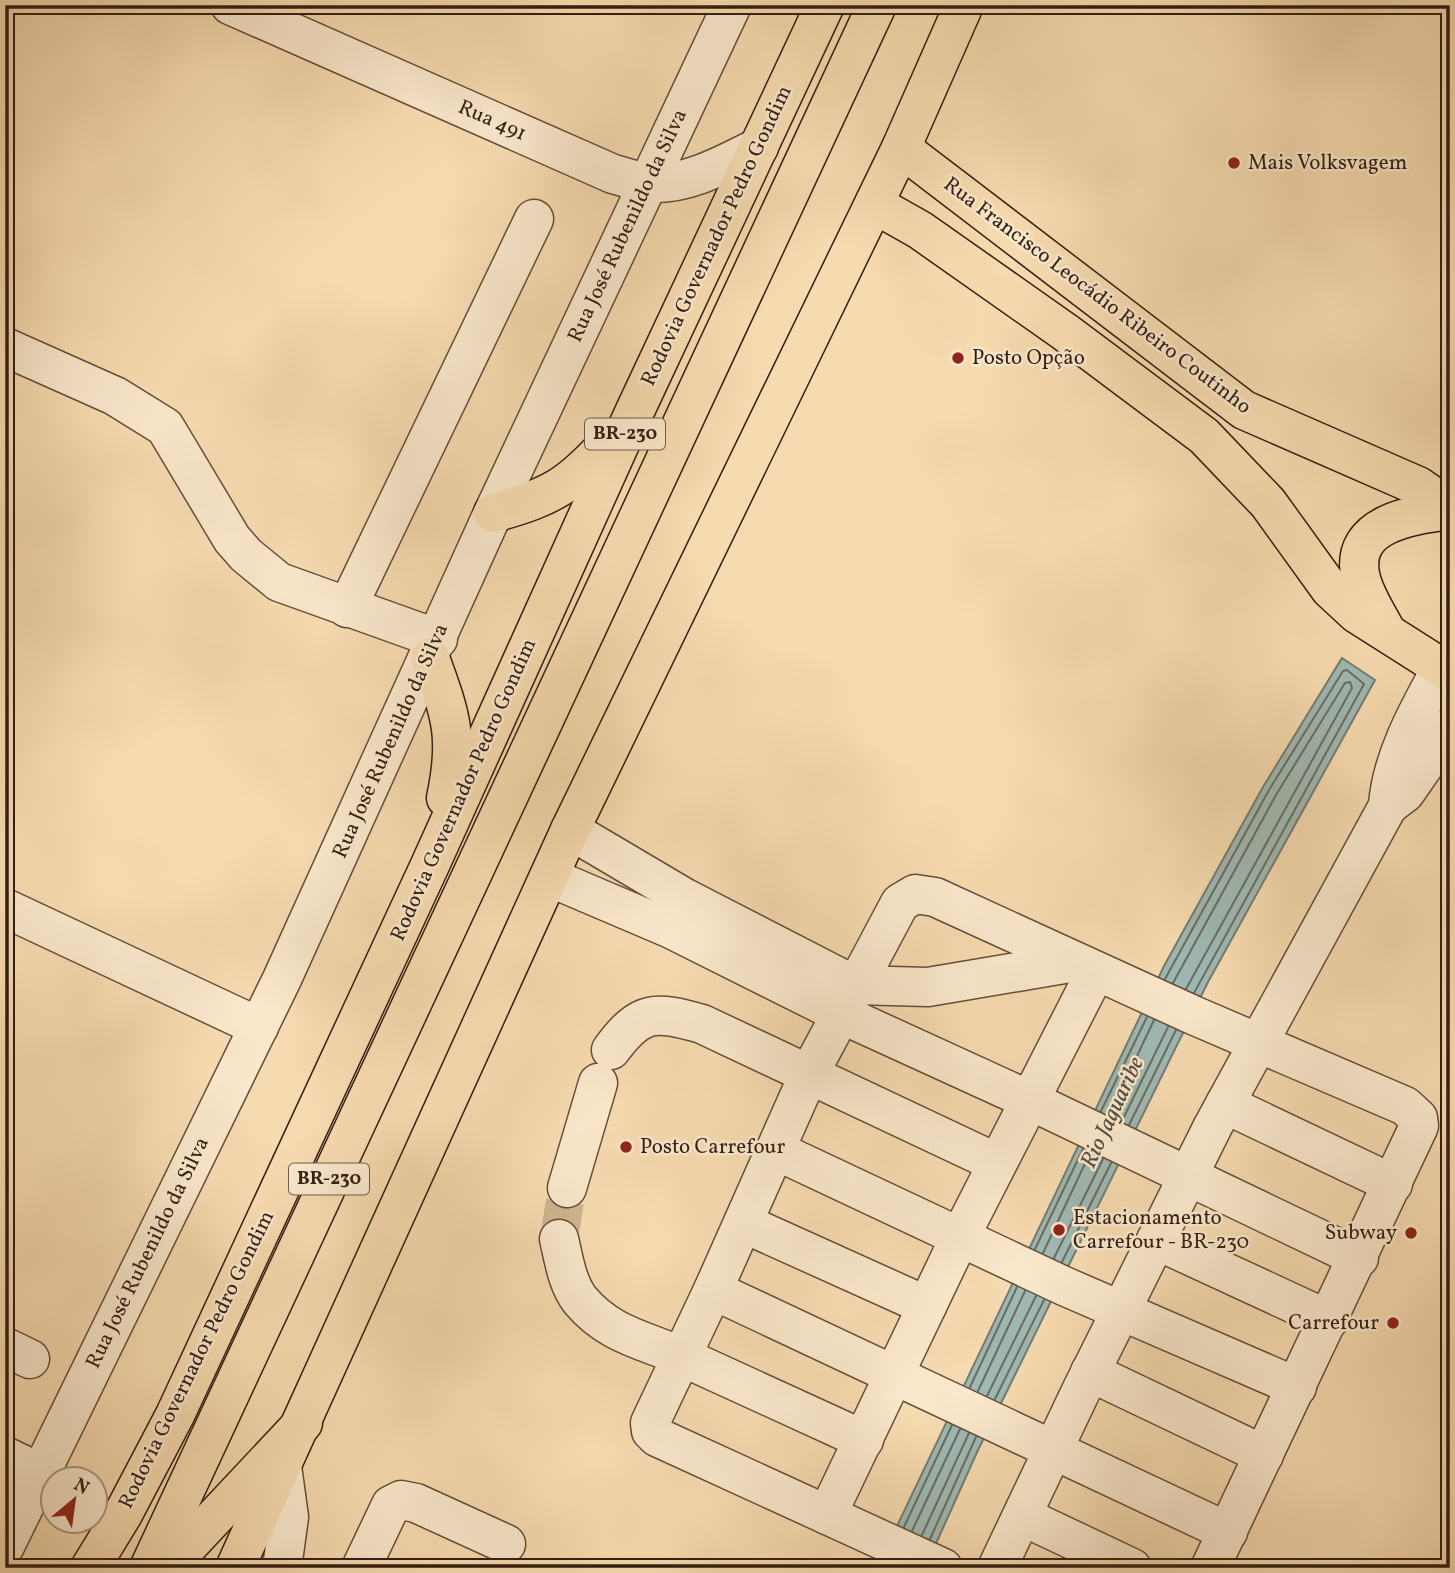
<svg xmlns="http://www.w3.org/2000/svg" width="1455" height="1573" font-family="Vollkorn,serif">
  <rect width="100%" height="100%" fill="#f7dbb0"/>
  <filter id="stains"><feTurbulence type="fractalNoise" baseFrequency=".00286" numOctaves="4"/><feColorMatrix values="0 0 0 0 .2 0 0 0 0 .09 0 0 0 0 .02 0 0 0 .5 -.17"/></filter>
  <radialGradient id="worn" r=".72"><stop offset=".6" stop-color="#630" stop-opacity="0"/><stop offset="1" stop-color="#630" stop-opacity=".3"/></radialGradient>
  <polygon fill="#9fb9b3" stroke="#747b73" stroke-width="2" points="1342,658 1375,680 1208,982 978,1450 925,1568 877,1568 1164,966 1263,787"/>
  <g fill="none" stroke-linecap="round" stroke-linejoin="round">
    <g stroke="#696c63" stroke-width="2">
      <polyline points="1165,979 1269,790 1343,671 1347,670 1364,684 1194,993"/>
      <polyline points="1173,983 1276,795 1345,683 1350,682 1352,688 1186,989"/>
      <polyline points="1101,1111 1147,1017"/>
      <polyline points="1109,1115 1154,1020"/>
      <polyline points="1122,1121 1168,1027"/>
      <polyline points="1129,1125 1176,1030"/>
      <polyline points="1035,1249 1083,1149"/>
      <polyline points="1043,1253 1090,1153"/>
      <polyline points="1054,1258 1103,1159"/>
      <polyline points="1062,1262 1111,1163"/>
      <polyline points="970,1387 1017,1287"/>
      <polyline points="978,1391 1025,1291"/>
      <polyline points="987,1396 1036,1296"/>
      <polyline points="995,1399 1044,1300"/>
      <polyline points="904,1527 952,1425"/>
      <polyline points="912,1531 960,1429"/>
      <polyline points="922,1535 969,1433"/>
      <polyline points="930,1539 976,1437"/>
    </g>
    <polyline stroke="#d0b591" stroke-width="38" stroke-dasharray="38 19" stroke-linecap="butt" points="559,1239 567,1188"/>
    <g stroke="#644d3a" stroke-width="41">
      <g id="minor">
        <path d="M230 5 613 174C625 177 638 182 650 183 689 185 726 163 759 147"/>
        <polyline points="5,347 115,396 165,427 232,539 246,555 279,582 438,639"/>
        <polyline points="347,608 534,219"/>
        <path d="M1442 667C1419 709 1391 758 1388 806L1405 793 1450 728"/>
        <polyline points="570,830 685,898 854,985 928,987 1076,962"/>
        <polyline points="549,877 671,929 841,1014 809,1074 713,1290 650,1423 651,1431 657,1437 943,1568"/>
        <polyline points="5,908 259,1027"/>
        <path d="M611 1050C641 1009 655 1011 702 1024L997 1163"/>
        <polyline points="1225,1104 1393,1184"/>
        <polyline points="777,1151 1064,1286 1297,1387"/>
        <polyline points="567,1188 598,1083"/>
        <polyline points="743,1223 927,1306"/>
        <path d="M559 1239C564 1260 567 1283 580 1300 611 1337 647 1340 687 1359 746 1386 805 1413 864 1440"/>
        <polyline points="1156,1240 1329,1320"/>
        <polyline points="713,1290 1228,1532"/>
        <polyline points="5,1347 30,1359"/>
        <polyline points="1090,1372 1264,1455"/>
        <polyline points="5,1456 40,1473"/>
        <polyline points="827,1515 961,1235 1096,971"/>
        <polyline points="1022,1516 1132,1568"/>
        <polyline points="5,1546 282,979 493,513 732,5"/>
        <polyline points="282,1568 289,1517 282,1466"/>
        <polyline points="361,1568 391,1505 401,1500 416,1503 506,1544"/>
        <polyline points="997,1568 1081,1391 1213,1126 1388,806"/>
        <polyline points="1210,1568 1419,1126 1418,1118 1405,1106 1193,1015 935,897 915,894 900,903 841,1014 1029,1100 1359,1258"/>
      </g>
    </g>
    <g stroke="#331e13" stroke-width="41">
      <g id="major">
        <polyline points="901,148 1244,410 1418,486 1450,508"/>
        <polyline points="874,204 920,230 1065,332 1204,436 1268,503 1330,589 1357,614 1450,673"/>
        <path d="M1385 629C1376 612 1363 593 1360 574 1351 522 1414 515 1450 510"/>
        <polyline points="235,1568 570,830 901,148 964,5"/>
      </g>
    </g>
    <g stroke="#331e13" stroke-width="41">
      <g id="highway">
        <path d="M493 513C555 496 570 485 613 438"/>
        <path d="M430 658C451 716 459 737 446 798"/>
        <polyline points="90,1568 123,1514 175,1415 430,865 633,415 825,5"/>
        <polyline points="149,1568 877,5"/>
        <polyline points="167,1568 303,1423"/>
      </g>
    </g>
    <use href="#minor" stroke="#fae8cc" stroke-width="38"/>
    <use href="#major" stroke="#f7dbb0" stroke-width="38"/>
    <use href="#highway" stroke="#f7dbb0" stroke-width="38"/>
  </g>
  <g fill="#8f2418" stroke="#fae8cc" stroke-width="2.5">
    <circle cx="1234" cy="163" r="7"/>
    <circle cx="958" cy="358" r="7"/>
    <circle cx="626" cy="1147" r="7"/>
    <circle cx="1059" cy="1230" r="7"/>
    <circle cx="1411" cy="1233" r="7"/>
    <circle cx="1393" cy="1323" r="7"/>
  </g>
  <g text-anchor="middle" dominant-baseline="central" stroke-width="5" stroke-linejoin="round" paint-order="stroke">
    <g fill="#fae8cc" stroke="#6f5b4a" stroke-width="2">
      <rect x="585" y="418.5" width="80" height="31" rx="5"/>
      <rect x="289" y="1163.5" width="80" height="31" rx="5"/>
    </g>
    <g font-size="19" font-weight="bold" fill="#331e13">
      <text x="625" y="434">BR-230</text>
      <text x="329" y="1179">BR-230</text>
    </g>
    <g font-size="21" fill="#331e13" stroke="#fae8cc">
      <text transform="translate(492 121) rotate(24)">Rua 491</text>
      <text transform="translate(628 226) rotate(-65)">Rua José Rubenildo da Silva</text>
      <text transform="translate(717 236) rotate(-65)">Rodovia Governador Pedro Gondim</text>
      <text transform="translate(1097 296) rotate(37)">Rua Francisco Leocádio Ribeiro Coutinho</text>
      <text transform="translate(391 741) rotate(-66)">Rua José Rubenildo da Silva</text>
      <text transform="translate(464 790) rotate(-66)">Rodovia Governador Pedro Gondim</text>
      <text transform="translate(148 1253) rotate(-64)">Rua José Rubenildo da Silva</text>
      <text transform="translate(197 1360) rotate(-64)">Rodovia Governador Pedro Gondim</text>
    </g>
    <g font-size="21" fill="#331e13" stroke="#fae8cc" text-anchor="start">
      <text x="1248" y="163">Mais Volksvagem</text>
      <text x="972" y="358">Posto Opção</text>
      <text x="640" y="1147">Posto Carrefour</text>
      <text x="1073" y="1218">Estacionamento<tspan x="1073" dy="24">Carrefour - BR-230</tspan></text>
      <text x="1397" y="1233" text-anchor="end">Subway</text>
      <text x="1379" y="1323" text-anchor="end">Carrefour</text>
    </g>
    <g font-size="23" font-style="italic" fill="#534c43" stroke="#fae8cc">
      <text transform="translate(1113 1113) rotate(-65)">Rio Jaguaribe</text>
    </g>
  </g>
  <rect width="1455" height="1573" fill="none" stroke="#f7dbb0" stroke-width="28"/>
  <rect x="7" y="7" width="1441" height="1559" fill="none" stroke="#331e13" stroke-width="3.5"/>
  <rect x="14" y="14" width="1427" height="1545" fill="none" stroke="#331e13" stroke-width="2"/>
  <g transform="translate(74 1500) rotate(29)"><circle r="33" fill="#fae8cc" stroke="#aa9782" stroke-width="2"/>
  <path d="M0-5L12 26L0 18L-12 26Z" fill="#8f2418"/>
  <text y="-10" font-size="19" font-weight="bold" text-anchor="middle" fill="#331e13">N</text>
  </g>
  <rect width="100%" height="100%" filter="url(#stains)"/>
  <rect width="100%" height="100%" fill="url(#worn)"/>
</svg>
